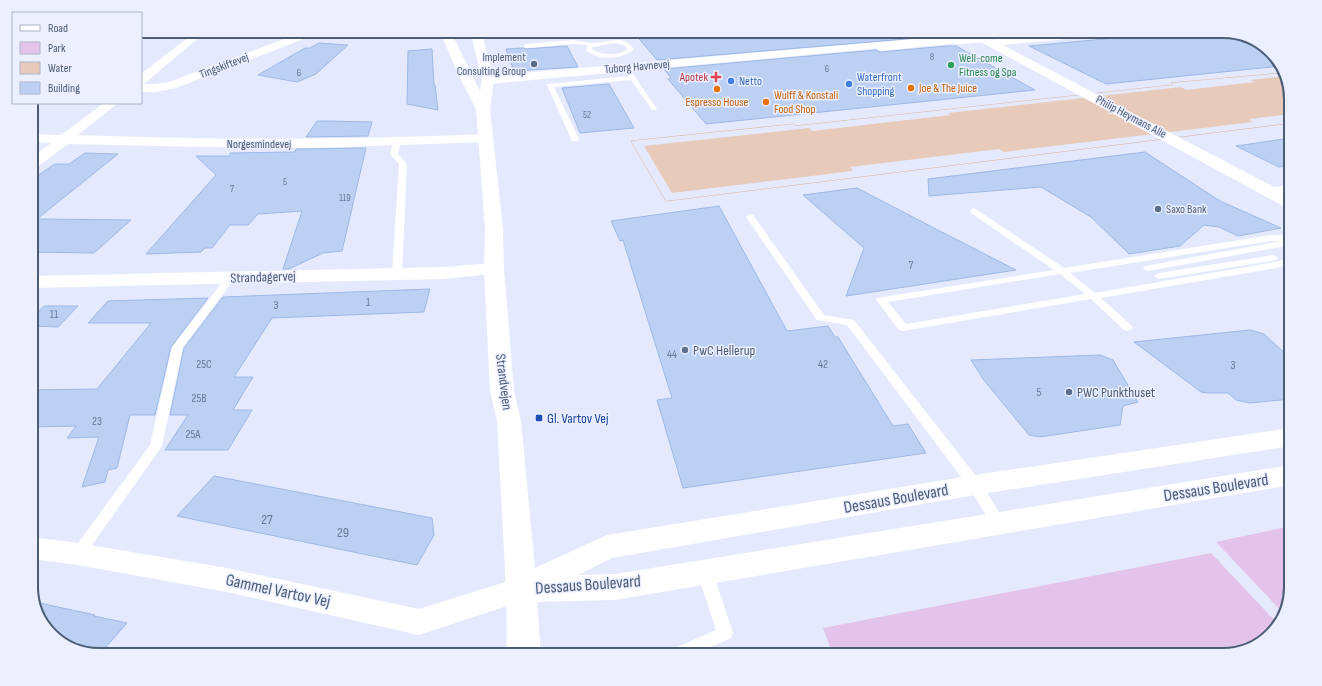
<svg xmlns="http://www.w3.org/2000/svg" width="1322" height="686" font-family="'Sofia Sans Condensed',sans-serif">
  <rect width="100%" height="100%" fill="#e5e9fd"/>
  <g fill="#e4c3eb">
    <polygon points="1291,526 1291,587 1285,615 1216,542"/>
    <polygon points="1211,553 1278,624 1261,644 1223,655 833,655 823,628"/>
  </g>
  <polygon fill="#e7cab9" stroke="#d9b59f" points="1283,73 1291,95 1291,123 666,201 631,141 794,124 796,126 1173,85 1171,83"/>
  <polygon fill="#e5e9fd" points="1283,73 1284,76 1250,80 1255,82 1186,90 1181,87 948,113 951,115 812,131 809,128 644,146 672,193 853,171 850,167 999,149 1004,152 1253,122 1249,119 1291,114 1291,123 666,201 631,141 794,124 796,126 1173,85 1171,83"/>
  <g fill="#bcd0f3" stroke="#9cb9e6">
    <polygon points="1190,31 1205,31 1211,33 1227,32 1253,38 1280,61 1281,66 1106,84 1029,46"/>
    <polygon points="935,32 941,36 657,60 635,34"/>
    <polygon points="319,43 348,45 316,74 297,82 258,75 305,48 310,48"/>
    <polygon points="567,46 578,67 514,71 506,49 523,48 526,49"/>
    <polygon points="947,46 956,46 1035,90 706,124 668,79 671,78 664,69 876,50 880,52"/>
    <polygon points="432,49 434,85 435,85 438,110 407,104 408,51"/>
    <polygon points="609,84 634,128 580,133 562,88"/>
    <polygon points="317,121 327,121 372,122 368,136 306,137"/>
    <polygon points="1291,138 1291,165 1279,167 1236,146"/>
    <polygon points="366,148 342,251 323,253 289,269 283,269 302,211 258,214 248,225 230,225 212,248 205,248 201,252 146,254 216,175 196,156 230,156 230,153 295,152 296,149"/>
    <polygon points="1145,152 1220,201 1281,228 1238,236 1219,227 1204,225 1180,246 1129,254 1091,217 1041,187 929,196 928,179"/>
    <polygon points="85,153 118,154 37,219 131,220 94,253 31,252 31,180 55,164 69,164"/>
    <polygon points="857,188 934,228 1016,270 846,296 864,248 803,195"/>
    <polygon points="719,206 787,331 828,326 835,337 838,337 893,426 908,424 926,453 683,488 657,400 672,398 623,240 620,241 611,221"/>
    <polygon points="430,289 424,312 272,318 234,377 253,377 233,410 252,410 228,450 165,450 188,415 170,415 184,348 223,297"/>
    <polygon points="208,298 171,347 155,415 130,415 117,468 108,470 105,482 82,487 99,437 67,438 76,426 31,427 31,390 97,389 151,323 88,323 108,301"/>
    <polygon points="44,306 78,306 58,327 31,326 31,318"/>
    <polygon points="1250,330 1264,334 1291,359 1291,399 1250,403 1236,400 1228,393 1208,393 1201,392 1134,342"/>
    <polygon points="1100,355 1113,360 1138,402 1123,406 1120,425 1040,437 1029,435 983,379 971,360"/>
    <polygon points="214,476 432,518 434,535 417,565 177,516"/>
    <polygon points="35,602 95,615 94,616 127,623 99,655 69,648 43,625"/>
  </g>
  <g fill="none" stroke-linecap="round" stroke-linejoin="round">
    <g fill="#fff" fill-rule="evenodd">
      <polygon points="1027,32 1060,32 1063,34 1060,36 1029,35 1027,34"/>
      <path d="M1069 32H1092C1087 35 1073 36 1068 33Z"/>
      <path d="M573 40C580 41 588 43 595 43 610 42 623 34 634 49 623 60 598 61 586 50L588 45 573 44 526 48 523 46 526 44ZM615 43 624 45 628 49C618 56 603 56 592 49L593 47Z"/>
      <polygon points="945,41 948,43 947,44 880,51 877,49 880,47"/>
      <polygon points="629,70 631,71 657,109 656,110 652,110 631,80 554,87 579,139 578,141 572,141 547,85 548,84 629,76 626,72"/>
      <polygon points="394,140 397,140 401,142 398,154 407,164 402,273 397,276 392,273 399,164 390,154"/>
      <path d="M974 208 1064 268 1271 235 1291 236V243L1286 246 1148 271 1145 270 1143 268 1145 266 1281 241H1271L1070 273 1095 293 1275 262 1291 257V263L1277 268 1101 298 1132 326 1133 328 1128 331 1124 330 1091 299 903 331 899 330 876 300 877 298 1054 270 971 213 970 211ZM1060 274 1085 294 906 324 888 302Z"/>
      <polygon points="750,214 753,215 824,315 854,320 980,481 1006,524 1004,528 999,530 994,528 970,489 847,325 817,320 746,217"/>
      <polygon points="1273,255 1278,258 1276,260 1159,279 1154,276 1159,273"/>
      <polygon points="230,275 235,278 183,347 162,446 83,558 78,560 73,558 71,554 73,550 150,445 172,347 227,276"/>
      <polygon points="705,566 710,568 713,572 733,633 731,638 693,655 668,655 670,650 716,630 697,572 700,568"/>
    </g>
    <g fill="#fff" fill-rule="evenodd">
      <polygon points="1127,31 1122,34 991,46 987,45 987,42 960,44 927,44 488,84 484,83 482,80 484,77 488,76 927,38 984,36 988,37 988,40 1080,32"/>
      <polygon points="295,35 310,35 309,37 176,88 156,92 141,92 141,84 156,84 169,82"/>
      <polygon points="190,36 201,36 145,83 141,84 141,74"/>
      <path d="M104 103H118L78 135C214 140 350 140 486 134L491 135 493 138 491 141 486 142 316 148 202 147 68 144 36 168 31 169V158L51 143 31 142V134L61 135Z"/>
      <polygon points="1291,184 1291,194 1270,197 1264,195 1262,192 1264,189"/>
      <polygon points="494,263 501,265 503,269 501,273 443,279 31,288 31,276 443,267"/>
      <polygon points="31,537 78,543 227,568 419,609 521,577 531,580 536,589 531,598 419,635 227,592 78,565 31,559"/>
    </g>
    <g fill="#fff" fill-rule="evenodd">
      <polygon points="965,32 978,32 1291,196 1291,208 1285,207 966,34"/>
      <polygon points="441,34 452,34 480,91 482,80 471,34 482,34 494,80 490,109 503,229 504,269 514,391 521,421 535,568 607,535 975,475 1291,428 1291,446 975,495 612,558 578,575 615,574 1291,465 1291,485 615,600 537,602 541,655 507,655 506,589 497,421 490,391 484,269 485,229 476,109 458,74"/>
    </g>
  </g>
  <g fill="#5c6f8a" stroke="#ecefff" stroke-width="1.5">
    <circle cx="534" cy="64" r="4"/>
    <circle cx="1158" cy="209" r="4"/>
    <circle cx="685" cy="350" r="4"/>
    <circle cx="1069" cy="392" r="4"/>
  </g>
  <circle fill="#2e9e5b" stroke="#ecefff" stroke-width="1.5" cx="951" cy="65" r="4"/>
  <path fill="#e0444e" stroke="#ecefff" stroke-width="1.5" d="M714 71h4v4h4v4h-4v4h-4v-4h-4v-4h4z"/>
  <g fill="#3f7fe0" stroke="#ecefff" stroke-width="1.5">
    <circle cx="731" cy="81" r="4"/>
    <circle cx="849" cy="84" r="4"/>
  </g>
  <g fill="#e8710a" stroke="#ecefff" stroke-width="1.5">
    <circle cx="911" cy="88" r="4"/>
    <circle cx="717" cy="89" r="4"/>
    <circle cx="766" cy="102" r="4"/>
  </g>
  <rect fill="#1a4fb4" stroke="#ecefff" stroke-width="1.5" x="535" y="414" width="8" height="8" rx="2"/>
  <g text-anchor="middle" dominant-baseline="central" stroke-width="3" stroke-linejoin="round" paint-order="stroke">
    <g font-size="10" fill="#667995">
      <text x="932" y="57">8</text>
      <text x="827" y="69">6</text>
      <text x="299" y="73">6</text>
      <text x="587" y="115">52</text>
      <text x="285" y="182">5</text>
      <text x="232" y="189">7</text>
      <text x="345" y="198">119</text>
    </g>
    <g font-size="12" fill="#4e5e75" stroke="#ecefff" text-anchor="end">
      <text x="526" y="57">Implement<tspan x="526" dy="14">Consulting Group</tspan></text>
      <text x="1166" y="209" text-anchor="start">Saxo Bank</text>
    </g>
    <g font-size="12" fill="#27864d" stroke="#ecefff" text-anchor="start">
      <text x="959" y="58">Well-come<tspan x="959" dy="14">Fitness og Spa</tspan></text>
    </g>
    <g font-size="12" fill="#4a5c76" stroke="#ecefff">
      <text transform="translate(224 66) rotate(-21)">Tingskiftevej</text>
      <text transform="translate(637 67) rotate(-5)">Tuborg Havnevej</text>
      <text transform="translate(1131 117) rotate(28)">Philip Heymans Alle</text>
      <text x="259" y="144">Norgesmindevej</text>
    </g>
    <g font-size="12" fill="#be3a42" stroke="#ecefff" text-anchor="end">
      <text x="708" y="77">Apotek</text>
    </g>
    <g font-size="12" fill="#366cbe" stroke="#ecefff" text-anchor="start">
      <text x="857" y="77">Waterfront<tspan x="857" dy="14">Shopping</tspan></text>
      <text x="739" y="81">Netto</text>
    </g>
    <g font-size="12" fill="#c56008" stroke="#ecefff" text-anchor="start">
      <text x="919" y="88">Joe &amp; The Juice</text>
      <text x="774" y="95">Wulff &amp; Konstali<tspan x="774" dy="14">Food Shop</tspan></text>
      <text x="717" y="102" text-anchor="middle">Espresso House</text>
    </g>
    <g font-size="12" fill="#667995">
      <text x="911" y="265">7</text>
      <text x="368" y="302">1</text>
      <text x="276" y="305">3</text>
      <text x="54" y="314">11</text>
      <text x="672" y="354">44</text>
      <text x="204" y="364">25C</text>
      <text x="823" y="364">42</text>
      <text x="1233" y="365">3</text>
      <text x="1039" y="392">5</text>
      <text x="199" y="398">25B</text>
      <text x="97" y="421">23</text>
      <text x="193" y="434">25A</text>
    </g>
    <g font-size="14" fill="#4a5c76" stroke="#ecefff">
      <text transform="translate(263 277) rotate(-2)">Strandagervej</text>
      <text transform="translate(504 382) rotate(83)">Strandvejen</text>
    </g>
    <g font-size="14" fill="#4e5e75" stroke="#ecefff" text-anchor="start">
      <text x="693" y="350">PwC Hellerup</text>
      <text x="1077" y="392">PWC Punkthuset</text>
    </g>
    <g font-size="14" fill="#164399" stroke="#ecefff" text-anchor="start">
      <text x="547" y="418">Gl. Vartov Vej</text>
    </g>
    <g font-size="14" fill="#667995">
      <text x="267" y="519">27</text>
      <text x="343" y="532">29</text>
    </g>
    <g font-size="17" fill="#4a5c76" stroke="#ecefff">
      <text transform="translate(1216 488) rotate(-9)">Dessaus Boulevard</text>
      <text transform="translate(896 499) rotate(-10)">Dessaus Boulevard</text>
      <text transform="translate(588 585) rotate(-4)">Dessaus Boulevard</text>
      <text transform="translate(278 591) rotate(12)">Gammel Vartov Vej</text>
    </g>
  </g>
  <path d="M0 0H1322V686H0ZM99 38H1223A61 61 0 0 1 1284 99V587A61 61 0 0 1 1223 648H99A61 61 0 0 1 38 587V99A61 61 0 0 1 99 38Z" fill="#ecefff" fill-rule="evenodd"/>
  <path fill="none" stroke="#4a5c76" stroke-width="2" d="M99 38H1223A61 61 0 0 1 1284 99V587A61 61 0 0 1 1223 648H99A61 61 0 0 1 38 587V99A61 61 0 0 1 99 38Z"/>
  <rect x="12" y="12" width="130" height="92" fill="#ecefff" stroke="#abb4c8"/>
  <rect x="20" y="25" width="20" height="6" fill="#ffffff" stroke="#abb4c8"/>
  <text x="48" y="32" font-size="12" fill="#4a5c76">Road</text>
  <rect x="20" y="42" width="20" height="12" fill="#e4c3eb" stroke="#abb4c8"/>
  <text x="48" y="52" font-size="12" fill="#4a5c76">Park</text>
  <rect x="20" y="62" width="20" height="12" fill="#e7cab9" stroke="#abb4c8"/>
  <text x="48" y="72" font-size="12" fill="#4a5c76">Water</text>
  <rect x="20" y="82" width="20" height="12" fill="#bcd0f3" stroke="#abb4c8"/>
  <text x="48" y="92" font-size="12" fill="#4a5c76">Building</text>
</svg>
